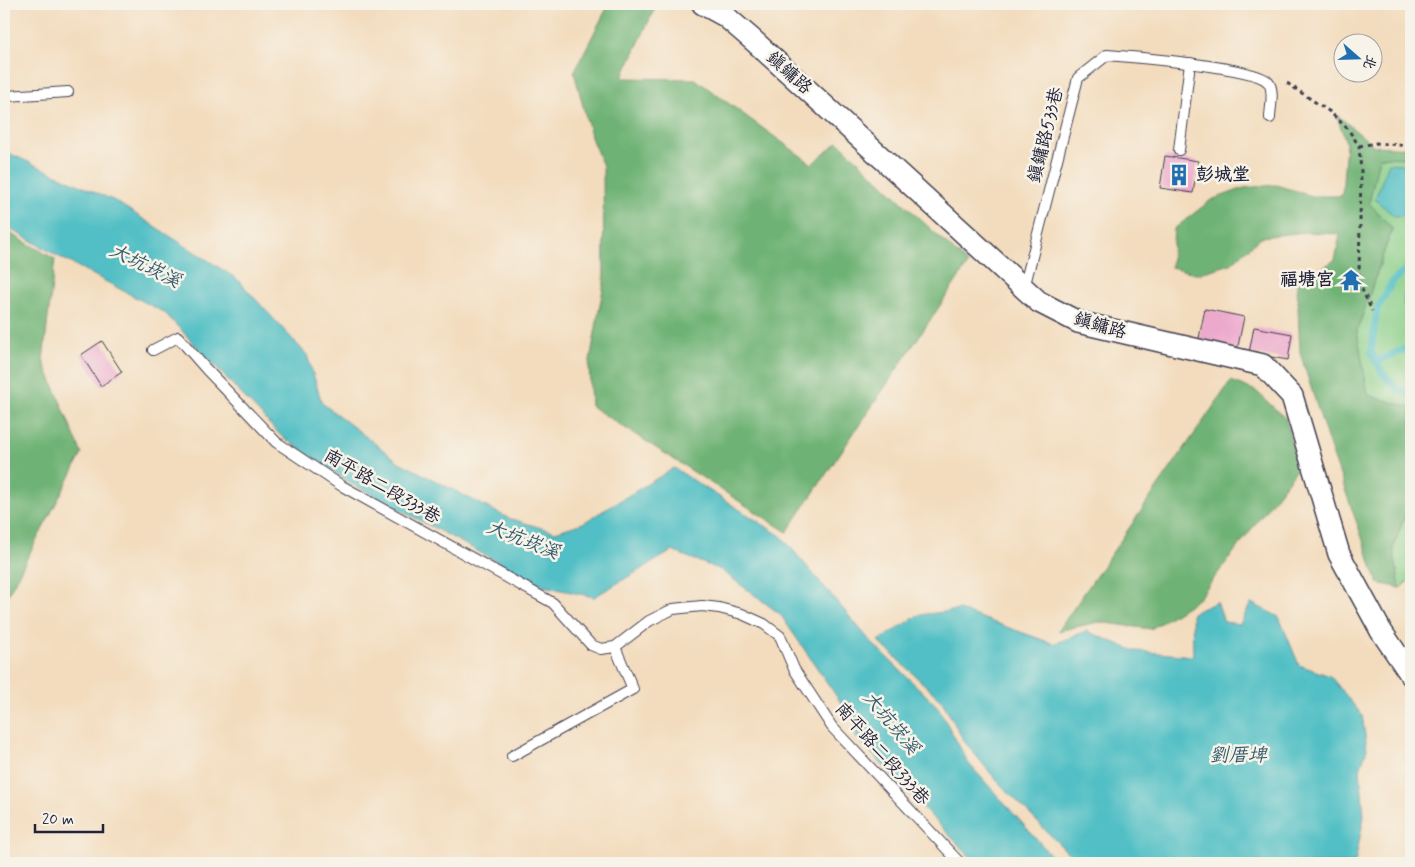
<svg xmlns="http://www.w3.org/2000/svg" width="1415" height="867" font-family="Mynerve,'LXGW WenKai TC',sans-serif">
  <rect width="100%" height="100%" fill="#f7f3e8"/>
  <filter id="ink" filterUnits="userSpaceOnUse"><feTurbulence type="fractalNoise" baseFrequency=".02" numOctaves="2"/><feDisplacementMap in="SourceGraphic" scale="10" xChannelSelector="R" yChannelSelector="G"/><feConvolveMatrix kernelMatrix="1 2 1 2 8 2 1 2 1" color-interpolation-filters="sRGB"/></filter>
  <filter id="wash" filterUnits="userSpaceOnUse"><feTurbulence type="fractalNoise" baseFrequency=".0096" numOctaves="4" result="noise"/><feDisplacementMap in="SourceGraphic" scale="20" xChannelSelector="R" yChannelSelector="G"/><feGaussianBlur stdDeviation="1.12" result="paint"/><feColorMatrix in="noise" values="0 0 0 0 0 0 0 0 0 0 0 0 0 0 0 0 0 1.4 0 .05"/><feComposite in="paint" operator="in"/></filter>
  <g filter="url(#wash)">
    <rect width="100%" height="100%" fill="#f3dcbd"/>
    <g fill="#89cf89" stroke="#567862">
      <polygon points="1379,157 1411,158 1411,408 1368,395 1357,331 1392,229 1369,203"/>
      <polygon points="1411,498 1411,579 1400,588 1393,548"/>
    </g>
    <g fill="#6eb275" stroke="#486a58">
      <polygon points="609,4 657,4 622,78 695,79 812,164 838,142 968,264 787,532 591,406 589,366 604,283 603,166 592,140 574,72"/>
      <polygon points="1336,114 1374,146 1411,148 1411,158 1379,157 1369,203 1392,228 1357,331 1368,395 1411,408 1411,498 1393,548 1400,588 1378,583 1329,444 1300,353 1297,284 1335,260 1340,234 1304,232 1261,237 1231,264 1197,274 1171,267 1174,229 1211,200 1244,188 1276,185 1312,196 1342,196 1346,142"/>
      <polygon points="4,230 55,259 43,360 82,454 4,602"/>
      <polygon points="1231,381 1256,391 1286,419 1297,469 1199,598 1151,629 1098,622 1058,631"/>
    </g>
    <g fill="#51bfc5" stroke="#3a7080">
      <polygon points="4,151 115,201 237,279 307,355 322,403 399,462 508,518 555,532 583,523 674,468 781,536 872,643 938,707 969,764 1058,863 976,863 856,737 857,726 780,614 721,570 672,551 594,597 543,586 352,484 280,435 165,313 56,255 4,225"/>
      <polygon points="1389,163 1411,165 1411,215 1394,216 1375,199"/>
      <path d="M1411 283V312L1404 306C1403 296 1403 290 1411 283Z"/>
      <polygon points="1217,602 1224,622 1240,624 1251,603 1279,617 1299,665 1330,676 1362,715 1367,749 1360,769 1364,816 1355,863 1078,863 998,782 964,741 942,701 878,641 919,615 959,610 1054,644 1086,631 1135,651 1193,656 1192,613"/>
    </g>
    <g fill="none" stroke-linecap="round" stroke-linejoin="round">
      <g stroke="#51bfc5" stroke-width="7">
        <polyline points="1411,266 1393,281 1377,309 1371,352 1383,374 1398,390 1411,393"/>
        <polyline points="1376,362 1411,346"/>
      </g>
    </g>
    <g id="blocks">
      <g fill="#eca9cc">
        <polygon points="1165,156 1198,161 1193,193 1160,188"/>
        <polygon points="1355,273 1357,284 1347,286 1345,275"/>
        <polygon points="1205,309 1244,317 1237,351 1198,343"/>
        <polygon points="1254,327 1292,334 1288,360 1249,353"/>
        <polygon points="102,341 122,372 101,386 81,355"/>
      </g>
    </g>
  </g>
  <g filter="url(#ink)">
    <use href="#blocks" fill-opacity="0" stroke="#413e4e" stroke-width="1"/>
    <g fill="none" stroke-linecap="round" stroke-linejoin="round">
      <g stroke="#413e4e" stroke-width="12">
        <g id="service">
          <polyline points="4,93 7,96 68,92"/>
          <polyline points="1179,150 1190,63"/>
          <path d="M1024 288 1078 78 1107 55C1132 57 1255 67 1268 82 1275 90 1270 108 1270 118"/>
          <polyline points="153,350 178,337 206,369 276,442 342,486 553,603 591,645 601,649 615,647 649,621 673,609 702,606 719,608 742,614 764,624 780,636 794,669 832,727 960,863"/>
          <polyline points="512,756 633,689 615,647"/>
        </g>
      </g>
      <g stroke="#413e4e" stroke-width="24">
        <polyline id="minor" points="703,4 725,16 754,41 1039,302 1078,322 1263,365 1292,396 1339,554 1381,631 1411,675"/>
      </g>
      <g stroke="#413e4e" stroke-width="3" stroke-dasharray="4 4" stroke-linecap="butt">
        <polyline points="1287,83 1330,112 1348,129 1359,146 1361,172 1359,273 1360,285 1372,311"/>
        <polyline points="1359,146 1376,143 1411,146"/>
      </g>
      <use href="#service" stroke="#fff" stroke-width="10"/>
      <use href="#minor" stroke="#fff" stroke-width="21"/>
    </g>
  </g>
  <defs>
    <g id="building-bare" transform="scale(1.725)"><path d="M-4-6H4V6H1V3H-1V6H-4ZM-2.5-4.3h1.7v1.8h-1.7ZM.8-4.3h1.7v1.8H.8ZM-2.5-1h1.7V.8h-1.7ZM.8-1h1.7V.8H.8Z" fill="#1f6fb2" stroke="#f7f3e8" stroke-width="2.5" paint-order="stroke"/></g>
    <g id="temple-bare" transform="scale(1.725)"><path d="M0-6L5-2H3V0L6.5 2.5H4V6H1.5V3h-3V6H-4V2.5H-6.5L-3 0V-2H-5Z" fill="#1f6fb2" stroke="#f7f3e8" stroke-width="2.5" paint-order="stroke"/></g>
  </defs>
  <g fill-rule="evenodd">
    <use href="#building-bare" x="1179" y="175"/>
    <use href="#temple-bare" x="1351" y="280"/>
  </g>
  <g text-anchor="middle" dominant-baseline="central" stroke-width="5" stroke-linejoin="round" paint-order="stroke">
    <g font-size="18" fill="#22223b" stroke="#f7f3e8">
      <text transform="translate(789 73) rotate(42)">鎮鏞路</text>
      <text transform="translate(1046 135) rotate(-76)">鎮鏞路533巷</text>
      <text transform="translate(1100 326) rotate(16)">鎮鏞路</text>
      <text transform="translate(382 487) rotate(30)">南平路二段333巷</text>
      <text transform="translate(882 754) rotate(48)">南平路二段333巷</text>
    </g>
    <g font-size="18" font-weight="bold" fill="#22223b" stroke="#f7f3e8" text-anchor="start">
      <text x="1196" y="175">彭城堂</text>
      <text x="1334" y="280" text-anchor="end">福塘宮</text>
    </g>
    <g font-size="19" font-style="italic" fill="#32596b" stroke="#f7f3e8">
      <text transform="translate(145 266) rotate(26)">大坑崁溪</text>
      <text transform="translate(523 540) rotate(21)">大坑崁溪</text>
      <text transform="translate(891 723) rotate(50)">大坑崁溪</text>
      <text x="1238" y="755">劉厝埤</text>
    </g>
  </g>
  <rect width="1415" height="867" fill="none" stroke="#f7f3e8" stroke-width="20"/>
  <g transform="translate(1358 58) rotate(110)"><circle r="24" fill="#f7f3e8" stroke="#a29fa3"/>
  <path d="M0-4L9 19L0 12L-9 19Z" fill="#1f6fb2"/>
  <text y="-8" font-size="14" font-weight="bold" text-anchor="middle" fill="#22223b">北</text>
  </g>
  <path d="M35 824v8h68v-8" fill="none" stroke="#22223b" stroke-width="2.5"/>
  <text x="42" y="824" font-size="15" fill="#22223b" stroke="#f7f3e8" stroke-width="4" paint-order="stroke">20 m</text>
</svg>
